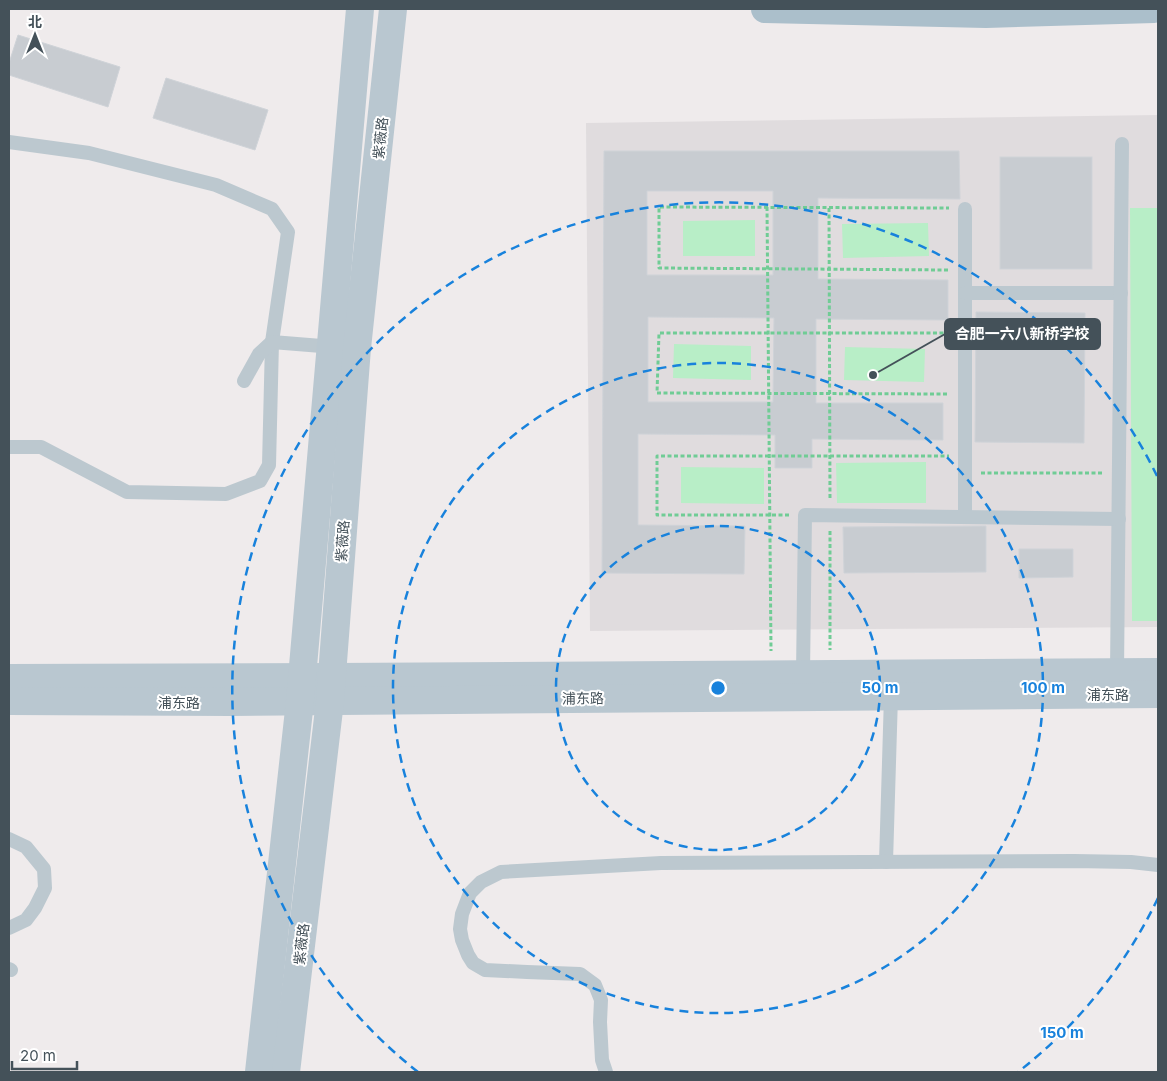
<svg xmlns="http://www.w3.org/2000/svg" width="1167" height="1081" font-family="Inter,'Noto Sans SC',sans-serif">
  <rect width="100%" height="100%" fill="#efebec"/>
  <polygon fill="#e0dcde" points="1158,115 1158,627 590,631 586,123"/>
  <g fill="#b8eec7">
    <polygon points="1130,208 1158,208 1158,621 1132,621"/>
    <polygon points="755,220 755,256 683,256 683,221"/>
    <polygon points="928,223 929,256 843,258 842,224"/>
    <polygon points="674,344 751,346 751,380 673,378"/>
    <polygon points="845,347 925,349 924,382 844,380"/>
    <polygon points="926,462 926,503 837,503 836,463"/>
    <polygon points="681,467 764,468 764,504 681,503"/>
  </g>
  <g fill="#c8ccd1" stroke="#cfd3d8" fill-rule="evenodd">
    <polygon points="18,35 120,67 108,107 9,75 9,63"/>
    <polygon points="166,78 268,110 255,150 153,118"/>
    <path d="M604 151H959L960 199 818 198V279L948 280V320L816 319V403H943V440L812 439V468H775V435L638 434V525L745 526 744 574 602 573ZM647 191H773V275H647ZM648 317 774 318 773 402H648Z"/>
    <rect x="1000" y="157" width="92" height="112"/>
    <polygon points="976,312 1085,313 1084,443 975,442"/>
    <polygon points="986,526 986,572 844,573 843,527"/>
    <polygon points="1019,549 1073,549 1073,577 1019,578"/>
  </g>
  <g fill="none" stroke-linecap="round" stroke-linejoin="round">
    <g stroke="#70cc95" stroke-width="3" stroke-dasharray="4 2.5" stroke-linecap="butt">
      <polyline points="767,207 771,651"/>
      <polyline points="829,208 830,500"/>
      <polyline points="948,270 659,268 659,207 949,208"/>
      <polyline points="947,394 657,393 659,333 949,333"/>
      <polyline points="981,473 1102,473"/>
      <polyline points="789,515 657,515 657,456 949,456"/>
      <polyline points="830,531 830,650"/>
    </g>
    <g stroke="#bcc8cf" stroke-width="14">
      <polyline points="9,142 89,153 216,185 272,209 288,232 272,342 269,465 260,481 226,494 127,492 41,447 9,447"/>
      <polyline points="965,209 965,517"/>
      <polyline points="965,293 1121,293"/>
      <polyline points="244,381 259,354 272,342 334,347"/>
      <polyline points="1117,673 1122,144"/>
      <polyline points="803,674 805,515 1119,519"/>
      <polyline points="9,839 26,847 44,869 45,888 35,908 26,920 9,928"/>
      <polyline points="886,862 891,696"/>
      <polyline points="9,969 11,970"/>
      <polyline points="606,1072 602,1060 600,1022 601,1000 595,985 580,974 527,972 485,970 473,963 468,955 462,940 460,929 462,914 470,893 481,882 501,872 661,863 1074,861 1131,862 1158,865"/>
    </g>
    <g stroke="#b9c7d0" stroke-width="28">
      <polyline points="9,678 332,677 1158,672"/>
      <polyline points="9,701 231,702 1158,694"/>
      <polyline points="259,1072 300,701 360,9"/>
      <polyline points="286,1072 330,701 357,348 393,9"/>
    </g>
    <polyline stroke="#abbfcb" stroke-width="28" points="765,9 986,14 1154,9"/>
  </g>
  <g fill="none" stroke="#1882dc" stroke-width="2.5" stroke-dasharray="9 6">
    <circle cx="718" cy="688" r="162"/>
    <circle cx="718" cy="688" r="325"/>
    <path d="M1158 898A487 487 0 0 1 1018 1072M418 1072A487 487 0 1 1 1158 478"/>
  </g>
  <g text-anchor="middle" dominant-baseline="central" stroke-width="4" stroke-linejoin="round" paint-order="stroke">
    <g font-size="14" fill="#445159" stroke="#fff">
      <text transform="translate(380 138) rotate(-84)">紫薇路</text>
      <text transform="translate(342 541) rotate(-86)">紫薇路</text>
      <text x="1108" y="694">浦东路</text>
      <text transform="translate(583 698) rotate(-1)">浦东路</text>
      <text x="179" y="702">浦东路</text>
      <text transform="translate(301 944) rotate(-83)">紫薇路</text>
    </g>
  </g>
  <circle cx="718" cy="688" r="8" fill="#1882dc" stroke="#fff" stroke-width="2.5"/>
  <g font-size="15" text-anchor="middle" font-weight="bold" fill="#1882dc" stroke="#fff" stroke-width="4" stroke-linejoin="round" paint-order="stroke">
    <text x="880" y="693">50 m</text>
    <text x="1043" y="693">100 m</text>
    <text x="1062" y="1038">150 m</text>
  </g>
  <path fill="none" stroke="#445159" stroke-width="2" d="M873 375L945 334"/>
  <circle fill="#445159" stroke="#fff" stroke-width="2" cx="873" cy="375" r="5"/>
  <rect fill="#445159" stroke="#445159" stroke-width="2" x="945" y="319" width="155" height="30" rx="5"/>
  <g font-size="15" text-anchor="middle" font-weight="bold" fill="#fff">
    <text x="1022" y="339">合肥一六八新桥学校</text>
  </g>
  <rect width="1167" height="1081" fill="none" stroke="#445159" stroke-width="20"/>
  <g transform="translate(35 35)" stroke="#ffffff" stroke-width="4" paint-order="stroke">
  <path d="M0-4L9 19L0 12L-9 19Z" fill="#445159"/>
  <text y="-8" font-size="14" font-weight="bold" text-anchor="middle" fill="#445159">北</text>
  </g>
  <path d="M12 1061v8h65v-8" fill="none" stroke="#445159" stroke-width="2.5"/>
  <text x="20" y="1061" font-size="15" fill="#445159" stroke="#ffffff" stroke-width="4" paint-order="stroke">20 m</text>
</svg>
